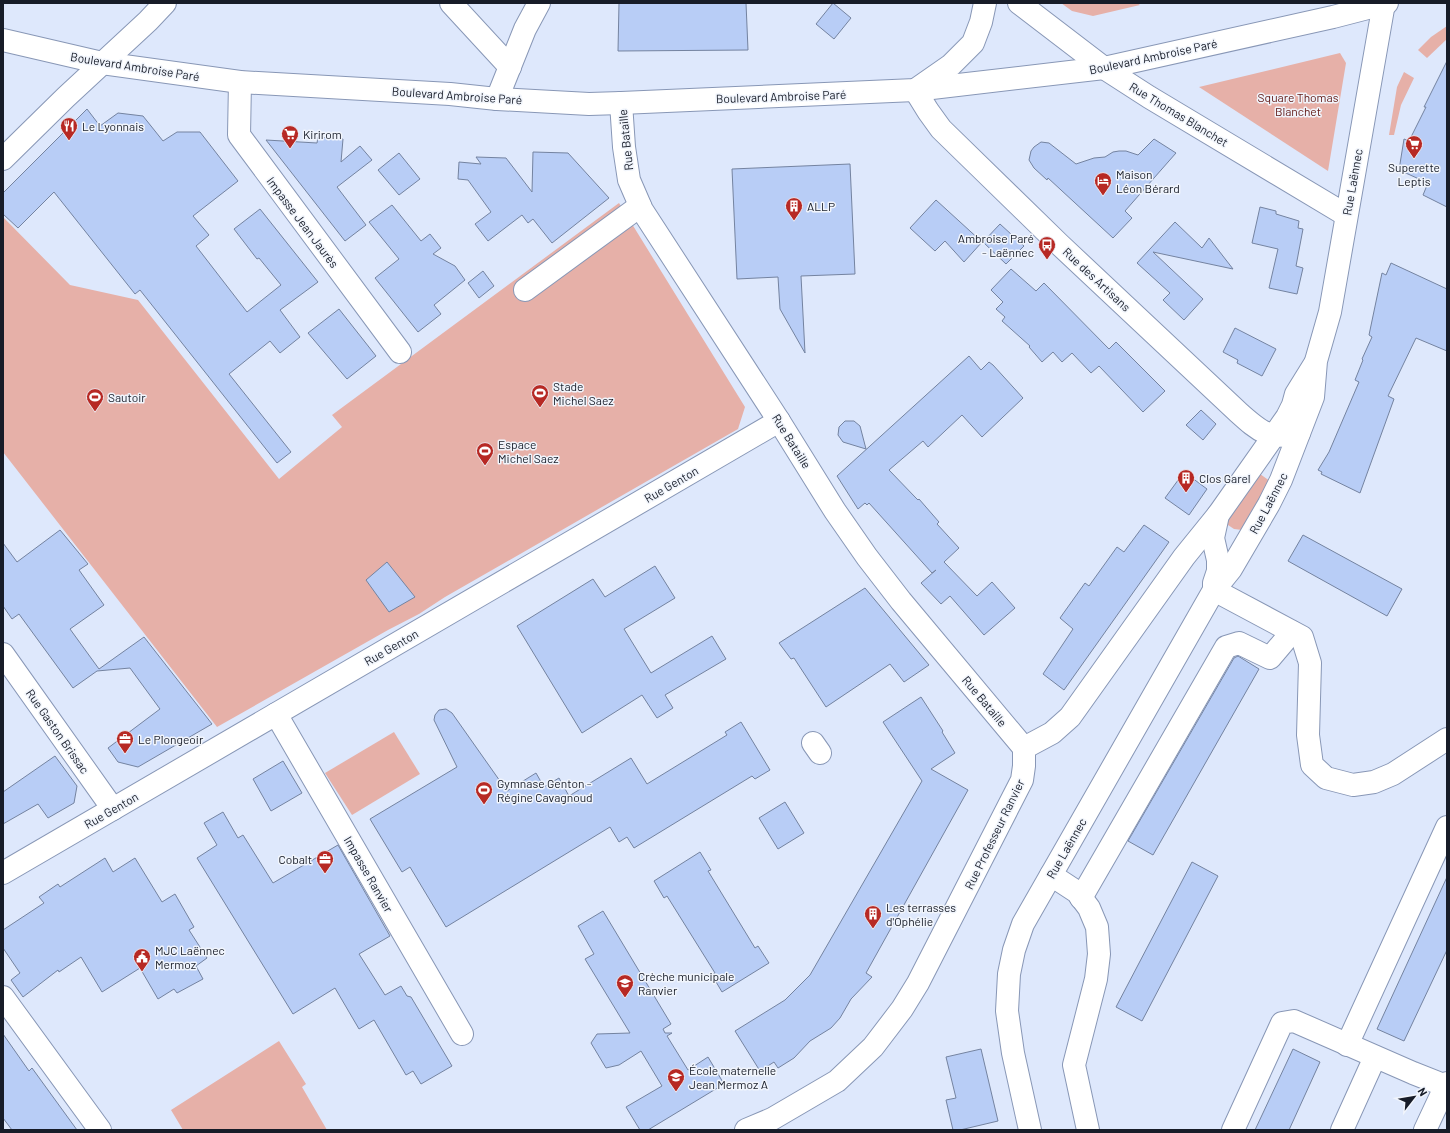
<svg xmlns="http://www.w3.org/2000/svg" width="1450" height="1133" font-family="Barlow,sans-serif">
  <rect width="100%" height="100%" fill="#dee8fc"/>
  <g fill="#e6b0a8">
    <polygon points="1061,3 1137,3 1140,5 1093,16 1072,11"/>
    <polygon points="1447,26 1447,39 1427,58 1418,50 1431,37"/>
    <polygon points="1340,53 1346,63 1328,171 1199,87"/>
    <polygon points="1404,72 1414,78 1401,105 1394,135 1389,135 1397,87"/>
    <polygon points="619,203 745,407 738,429 445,597 419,614 388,630 217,727 3,452 3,217 70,285 138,300 279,479 342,427 332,415"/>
    <polygon points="1260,474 1274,484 1242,530 1234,529 1228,525 1227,519"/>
    <polygon points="394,732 420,774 352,815 325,773"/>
    <polygon points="279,1041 306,1084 302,1087 327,1130 183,1130 171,1110"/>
  </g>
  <g fill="#b8cdf6" stroke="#7483a0">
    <polygon points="619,3 746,3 748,50 618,51"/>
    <polygon points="833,3 851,18 834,39 816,24"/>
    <polygon points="1447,61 1447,207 1423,195 1428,183 1399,170 1404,139 1409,141 1426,107 1424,107"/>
    <polygon points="87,109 100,126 118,113 143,116 163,141 177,132 200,132 238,181 193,216 209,235 196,246 247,312 281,285 259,258 257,259 234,229 260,209 318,282 280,310 300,337 280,353 270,341 229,374 291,452 277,463 140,290 135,294 54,192 18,228 3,214 3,193"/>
    <polygon points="318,137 343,139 341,162 360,146 372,160 337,187 366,225 345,241 266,140 317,143"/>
    <polygon points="1154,139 1176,153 1125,211 1132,218 1113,238 1048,178 1047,180 1034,168 1029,160 1031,151 1034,147 1041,142 1049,143 1076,164 1094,158 1105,157 1113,152 1119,151 1126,151 1138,155"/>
    <polygon points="533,152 568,153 609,198 552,243 533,219 528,223 522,215 488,241 475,224 491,212 468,180 458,179 459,162 481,164 476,157 506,158 532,192"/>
    <polygon points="399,153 420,179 399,195 378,170"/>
    <polygon points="850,164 855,274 801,276 805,353 780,309 778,277 737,279 732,169"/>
    <polygon points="936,200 982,242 964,262 945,241 935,251 910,228"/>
    <polygon points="392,205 421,241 430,234 441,248 433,254 455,266 465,280 434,305 441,314 418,332 375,278 399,259 369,222"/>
    <polygon points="1260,207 1276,211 1276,214 1299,221 1298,228 1303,229 1296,266 1303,268 1297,294 1269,288 1278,249 1252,243"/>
    <polygon points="1175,222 1202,248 1209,238 1233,269 1153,252 1203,299 1184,320 1163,300 1170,293 1137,263"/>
    <polygon points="1000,224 1024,246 1006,264 983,242"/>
    <polygon points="1391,263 1447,289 1447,351 1416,338 1388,396 1394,399 1360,493 1321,474 1322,472 1318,470 1329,452 1359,382 1355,380 1363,360 1362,359 1372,337 1369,335 1382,273 1386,275"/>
    <polygon points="1011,269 1036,291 1044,283 1109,349 1116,342 1165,391 1143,412 1099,366 1091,373 1072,353 1062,362 1053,352 1042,362 1029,347 1030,346 1002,321 1005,317 996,309 1003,302 991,290"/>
    <polygon points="483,271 494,286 479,298 468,283"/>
    <polygon points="339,309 376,356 347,379 308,333"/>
    <polygon points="1235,328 1276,349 1262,376 1237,363 1238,360 1223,352"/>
    <polygon points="969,356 981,370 989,362 993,365 1023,398 982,437 962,415 928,447 923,441 889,470 915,497 918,500 919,499 939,522 937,524 959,548 944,562 977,596 992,582 1015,608 984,635 950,596 941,604 921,583 936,570 932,573 869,503 867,505 865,503 858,509 837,476"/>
    <polygon points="1201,410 1216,424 1203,440 1186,425"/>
    <polygon points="845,421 854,421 860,426 866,449 843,442 838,435 839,427"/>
    <polygon points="1184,472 1207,489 1189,515 1165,498"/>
    <polygon points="1144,525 1169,542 1064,690 1043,674 1073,629 1060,618 1085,583 1089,586 1117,547 1124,552"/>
    <polygon points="60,530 88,564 79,570 104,605 70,629 99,669 144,637 212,724 138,767 118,762 108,748 160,709 130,668 97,671 73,688 19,614 12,619 3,606 3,543 17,562"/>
    <polygon points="1303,535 1402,589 1387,616 1288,561"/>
    <polygon points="387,562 415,597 389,612 366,580"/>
    <polygon points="655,566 675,598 624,629 651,673 712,636 726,659 665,695 673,708 657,718 642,695 582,733 517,626 593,579 605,597"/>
    <polygon points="865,588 929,665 904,682 890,664 826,707 794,658 791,659 779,643"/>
    <polygon points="1238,656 1259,669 1153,855 1128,841 1234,658"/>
    <polygon points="921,697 943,731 942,732 955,753 931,769 968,790 866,973 872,977 851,999 840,1018 831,1028 810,1041 794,1058 778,1068 774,1062 760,1071 735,1031 785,1000 810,975 922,781 883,722"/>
    <polygon points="446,709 452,713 507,791 536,773 544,787 559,778 569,796 631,758 647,784 727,735 725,732 741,722 770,770 755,779 752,776 634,848 627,837 619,842 610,827 446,927 410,867 402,872 370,819 457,767 434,720 435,715 439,710"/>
    <polygon points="55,756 77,786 74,803 48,818 38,804 3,824 3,792"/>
    <polygon points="283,761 302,793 271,811 253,779"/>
    <polygon points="785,802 804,833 778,849 759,818"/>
    <polygon points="223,812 238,838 243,835 273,883 338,845 390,936 359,954 385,995 401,986 407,996 411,997 452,1066 421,1084 413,1071 406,1075 374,1020 359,1029 335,988 293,1014 197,858 217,845 204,823"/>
    <polygon points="700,852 711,870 708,871 755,948 758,946 769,963 722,992 712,975 715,973 667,896 664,898 654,881"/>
    <polygon points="105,858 113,872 135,858 162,902 175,894 194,927 189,930 207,958 196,966 203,979 177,993 174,989 158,999 140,968 102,992 81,957 59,972 58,970 23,997 11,980 20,973 3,948 3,930 44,903 39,897 58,884 60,887"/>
    <polygon points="1192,862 1218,876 1142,1021 1116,1007"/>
    <polygon points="1447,877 1447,950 1404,1041 1377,1029"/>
    <polygon points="603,911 671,1024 663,1029 665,1033 672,1033 667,1036 688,1070 708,1057 724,1084 648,1130 640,1130 626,1107 662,1086 641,1051 619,1065 606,1068 591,1043 597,1034 630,1033 585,959 594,954 578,926"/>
    <polygon points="3,1034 29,1071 32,1068 77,1130 12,1130 3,1118"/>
    <polygon points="981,1049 998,1121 960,1130 953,1130 946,1100 956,1098 946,1057"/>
    <polygon points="1293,1049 1320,1062 1289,1130 1255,1130"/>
  </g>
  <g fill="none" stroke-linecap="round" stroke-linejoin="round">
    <g stroke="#8897b6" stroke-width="24">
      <g id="minor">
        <polyline points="451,3 510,67"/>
        <polyline points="1019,3 1104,68 1149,97 1346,215"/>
        <polyline points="3,40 102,63 240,82 450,94 497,99 589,104 621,103 915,90 1104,68 1333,17 1387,3"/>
        <polyline points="240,82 239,135 400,352"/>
        <polyline points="918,88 951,65 973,43 981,22 985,3"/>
        <path d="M915 90 928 111 941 129 1059 244 1238 412C1259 431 1270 441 1299 433"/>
        <polyline points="497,99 525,29 539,3"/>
        <polyline points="621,103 624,147 629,180 642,210 779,421 835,511 867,557 901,601 1024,748"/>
        <polyline points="3,159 66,97 148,21 165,3"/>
        <polyline points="525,290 640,206"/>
        <polyline points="1214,590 1302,637 1310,663 1308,735 1312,765 1326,778 1353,785 1374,782 1393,774 1447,739"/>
        <polyline points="1214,590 1214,583 1218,571 1218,560 1213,538 1218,515 1287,417 1293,405 1296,394 1314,365"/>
        <polyline points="3,654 113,809"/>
        <polyline points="276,714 462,1034"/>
        <polyline points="813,743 820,753"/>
        <polyline points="1024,748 1052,733 1070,717 1184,557 1218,515"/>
        <polyline points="3,873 779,421"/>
        <polyline points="1051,875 1077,892 1089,908 1097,927 1099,954 1096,979 1074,1065 1088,1130"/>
        <polyline points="1081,898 1226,647 1239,643 1270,658 1292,632"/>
        <polyline points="3,997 100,1130"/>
        <polyline points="1347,1045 1447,827"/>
        <polyline points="746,1130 772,1119 837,1081 873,1047 902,1009 918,983 1022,780 1024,766 1024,748"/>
        <polyline points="1030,1130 1013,1053 1007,1011 1009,974 1014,950 1023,924 1214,590 1231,569 1269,504 1281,480 1313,397 1316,361 1330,312 1384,3"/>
        <polyline points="1233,1130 1282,1023 1294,1021 1413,1073 1446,1086"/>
        <polyline points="1342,1130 1375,1057"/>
        <polyline points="1425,1130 1447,1083"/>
      </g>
    </g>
    <use href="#minor" stroke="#fff" stroke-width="22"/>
  </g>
  <defs>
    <g id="restaurant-pin" transform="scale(0.9)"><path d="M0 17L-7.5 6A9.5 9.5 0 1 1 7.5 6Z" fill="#b72924" stroke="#f1f5fc"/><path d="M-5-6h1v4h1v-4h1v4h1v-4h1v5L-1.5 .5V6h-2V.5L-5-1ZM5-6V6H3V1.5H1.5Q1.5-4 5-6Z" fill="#fff"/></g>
    <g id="supermarket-pin" transform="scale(0.9)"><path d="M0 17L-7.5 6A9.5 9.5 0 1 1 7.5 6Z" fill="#b72924" stroke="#f1f5fc"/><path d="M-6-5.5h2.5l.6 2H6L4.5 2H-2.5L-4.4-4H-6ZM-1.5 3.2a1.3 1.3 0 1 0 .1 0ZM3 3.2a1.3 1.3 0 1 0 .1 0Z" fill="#fff"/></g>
    <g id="hotel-pin" transform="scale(0.9)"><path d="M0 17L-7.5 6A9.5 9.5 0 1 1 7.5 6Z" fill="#b72924" stroke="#f1f5fc"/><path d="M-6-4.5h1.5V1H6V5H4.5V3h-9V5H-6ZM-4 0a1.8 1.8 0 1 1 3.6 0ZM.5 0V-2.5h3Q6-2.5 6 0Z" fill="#fff"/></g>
    <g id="building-pin" transform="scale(0.9)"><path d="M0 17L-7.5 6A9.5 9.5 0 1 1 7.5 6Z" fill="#b72924" stroke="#f1f5fc"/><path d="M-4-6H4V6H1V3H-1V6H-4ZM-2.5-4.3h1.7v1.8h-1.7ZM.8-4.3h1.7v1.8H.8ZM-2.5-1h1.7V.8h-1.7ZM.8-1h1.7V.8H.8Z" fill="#fff"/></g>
    <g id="bus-pin" transform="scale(0.9)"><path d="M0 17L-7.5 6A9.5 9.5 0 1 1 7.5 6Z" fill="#b72924" stroke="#f1f5fc"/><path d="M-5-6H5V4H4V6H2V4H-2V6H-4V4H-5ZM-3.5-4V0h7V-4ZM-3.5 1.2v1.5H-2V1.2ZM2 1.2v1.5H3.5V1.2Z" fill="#fff"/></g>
    <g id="stadium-pin" transform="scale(0.9)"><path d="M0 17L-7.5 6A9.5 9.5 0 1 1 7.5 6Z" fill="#b72924" stroke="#f1f5fc"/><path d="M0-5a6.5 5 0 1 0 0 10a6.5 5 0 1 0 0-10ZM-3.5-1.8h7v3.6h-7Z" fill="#fff"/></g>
    <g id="office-pin" transform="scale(0.9)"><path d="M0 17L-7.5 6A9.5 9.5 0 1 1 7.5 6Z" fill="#b72924" stroke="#f1f5fc"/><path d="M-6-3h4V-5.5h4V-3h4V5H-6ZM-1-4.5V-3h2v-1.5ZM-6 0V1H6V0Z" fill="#fff"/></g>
    <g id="civic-pin" transform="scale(0.9)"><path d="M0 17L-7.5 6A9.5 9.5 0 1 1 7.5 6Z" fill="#b72924" stroke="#f1f5fc"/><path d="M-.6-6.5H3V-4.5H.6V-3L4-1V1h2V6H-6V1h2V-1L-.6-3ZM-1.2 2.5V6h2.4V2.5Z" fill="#fff"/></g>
    <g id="school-pin" transform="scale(0.9)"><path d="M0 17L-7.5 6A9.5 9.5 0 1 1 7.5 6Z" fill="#b72924" stroke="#f1f5fc"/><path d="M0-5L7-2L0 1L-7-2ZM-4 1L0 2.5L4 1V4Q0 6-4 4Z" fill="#fff"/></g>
  </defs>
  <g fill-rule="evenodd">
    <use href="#restaurant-pin" x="69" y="126"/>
    <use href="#supermarket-pin" x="290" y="134"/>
    <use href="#supermarket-pin" x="1414" y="144"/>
    <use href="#hotel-pin" x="1103" y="181"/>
    <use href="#building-pin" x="794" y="206"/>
    <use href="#bus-pin" x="1047" y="245"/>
    <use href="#stadium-pin" x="540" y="393"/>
    <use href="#stadium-pin" x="95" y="397"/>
    <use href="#stadium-pin" x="485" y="451"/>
    <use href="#building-pin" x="1186" y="478"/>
    <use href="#office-pin" x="125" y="739"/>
    <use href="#stadium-pin" x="484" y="790"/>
    <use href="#office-pin" x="325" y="859"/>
    <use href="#building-pin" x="873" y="914"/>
    <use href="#civic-pin" x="142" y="957"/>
    <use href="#school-pin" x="625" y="983"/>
    <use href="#school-pin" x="676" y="1077"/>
  </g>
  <g text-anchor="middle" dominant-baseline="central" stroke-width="3" stroke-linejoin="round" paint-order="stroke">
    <g font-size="12" fill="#171c28" stroke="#f1f5fc">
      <text transform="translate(1153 56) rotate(-12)">Boulevard Ambroise Paré</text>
      <text transform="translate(135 66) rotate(9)">Boulevard Ambroise Paré</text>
      <text transform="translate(457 95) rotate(4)">Boulevard Ambroise Paré</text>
      <text transform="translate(781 96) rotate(-2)">Boulevard Ambroise Paré</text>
      <text transform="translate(1179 114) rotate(31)">Rue Thomas Blanchet</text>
      <text transform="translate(625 140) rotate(-96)">Rue Bataille</text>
      <text transform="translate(1352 182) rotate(-80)">Rue Laënnec</text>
      <text transform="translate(303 222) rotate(53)">Impasse Jean Jaurès</text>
      <text transform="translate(1097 279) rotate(43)">Rue des Artisans</text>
      <text transform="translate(792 441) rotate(58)">Rue Bataille</text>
      <text transform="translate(671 484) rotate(-30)">Rue Genton</text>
      <text transform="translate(1268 503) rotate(-62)">Rue Laënnec</text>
      <text transform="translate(391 647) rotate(-30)">Rue Genton</text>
      <text transform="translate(985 701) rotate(50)">Rue Bataille</text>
      <text transform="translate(58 731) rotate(55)">Rue Gaston Brissac</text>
      <text transform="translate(111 810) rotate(-30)">Rue Genton</text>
      <text transform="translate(994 834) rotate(-64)">Rue Professeur Ranvier</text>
      <text transform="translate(1066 848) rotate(-60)">Rue Laënnec</text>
      <text transform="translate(369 874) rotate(60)">Impasse Ranvier</text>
    </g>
    <g font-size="12" fill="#5f1511" stroke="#f1f5fc">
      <text x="1298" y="97">Square Thomas<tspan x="1298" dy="14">Blanchet</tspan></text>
    </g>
    <g font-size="12" fill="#171c28" stroke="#f1f5fc" text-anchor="start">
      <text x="82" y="126">Le Lyonnais</text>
      <text x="303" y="134">Kirirom</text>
      <text x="1414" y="167" text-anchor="middle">Superette<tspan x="1414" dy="14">Leptis</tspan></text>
      <text x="1116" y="174">Maison<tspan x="1116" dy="14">Léon Bérard</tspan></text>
      <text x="807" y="206">ALLP</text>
      <text x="1034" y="238" text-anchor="end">Ambroise Paré<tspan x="1034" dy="14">- Laënnec</tspan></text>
      <text x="553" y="386">Stade<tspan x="553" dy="14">Michel Saez</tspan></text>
      <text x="108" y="397">Sautoir</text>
      <text x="498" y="444">Espace<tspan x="498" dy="14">Michel Saez</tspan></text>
      <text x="1199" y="478">Clos Garel</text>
      <text x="138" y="739">Le Plongeoir</text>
      <text x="497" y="783">Gymnase Genton -<tspan x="497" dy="14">Régine Cavagnoud</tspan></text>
      <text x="312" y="859" text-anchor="end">Cobalt</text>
      <text x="886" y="907">Les terrasses<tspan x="886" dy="14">d'Ophélie</tspan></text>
      <text x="155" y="950">MJC Laënnec<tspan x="155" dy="14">Mermoz</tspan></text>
      <text x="638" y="976">Crèche municipale<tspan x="638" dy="14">Ranvier</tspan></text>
      <text x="689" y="1070">École maternelle<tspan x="689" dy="14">Jean Mermoz A</tspan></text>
    </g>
  </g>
  <rect width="1450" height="1133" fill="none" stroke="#171c28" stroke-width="8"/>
  <g transform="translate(1414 1097) rotate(59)" stroke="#f1f5fc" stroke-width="3" paint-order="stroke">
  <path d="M0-3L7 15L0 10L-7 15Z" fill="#171c28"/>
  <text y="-6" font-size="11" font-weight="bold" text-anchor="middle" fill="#171c28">N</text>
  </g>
</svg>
